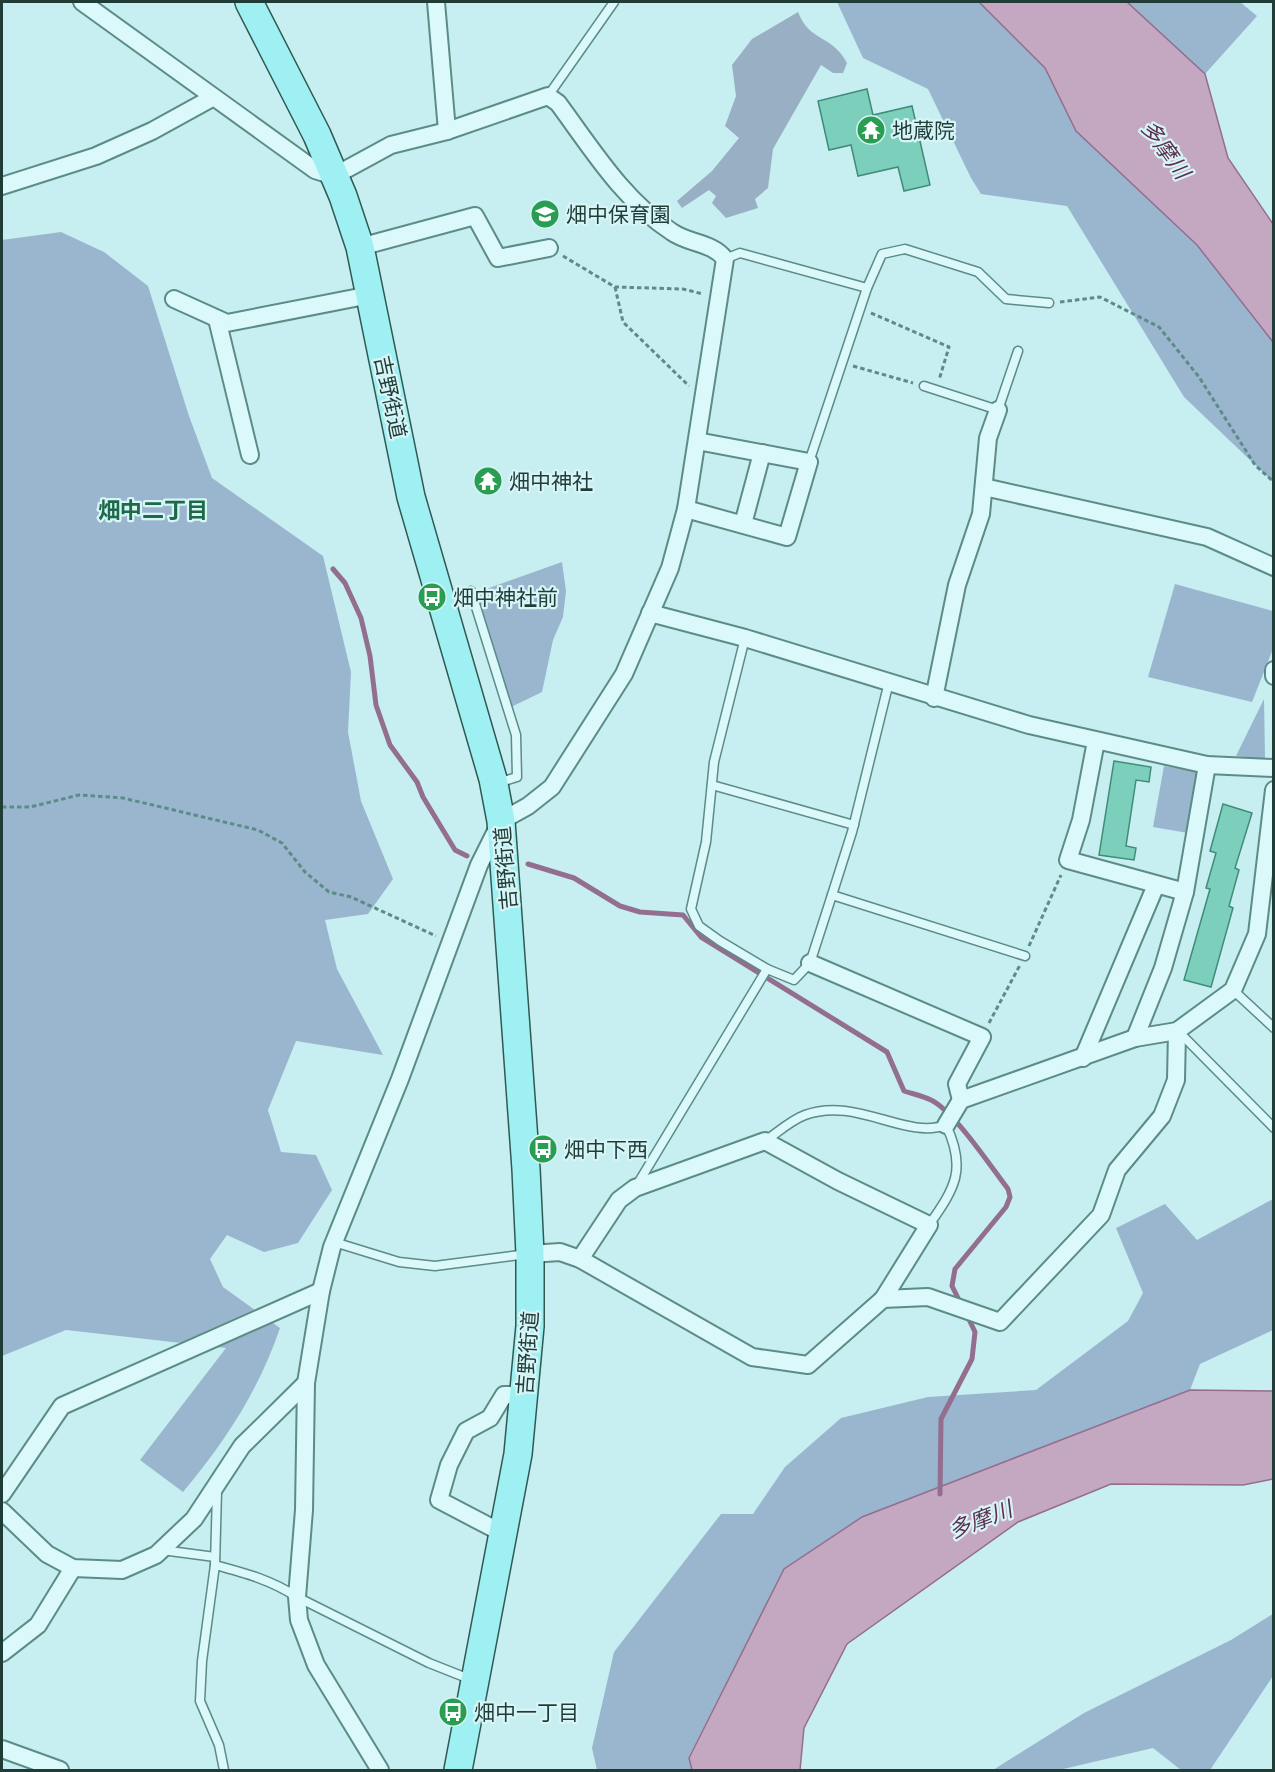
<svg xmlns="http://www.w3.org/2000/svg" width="1275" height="1772" font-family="'PT Serif','Noto Sans JP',serif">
  <rect width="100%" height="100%" fill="#c7eef0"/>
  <g fill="#9ab6cf">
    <polygon points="837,2 979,2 1045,68 1076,131 1197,245 1273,342 1273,482 1184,397 1067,206 981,194 971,178 928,89 863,58"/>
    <polygon points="1127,2 1240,2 1257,16 1205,74"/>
    <path d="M61 232 104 252 148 286 189 416 212 478 323 556 351 672 348 732 361 801 393 879 368 914 325 920 337 969 383 1055 296 1041 268 1110 281 1152 316 1155 332 1190 298 1243 264 1252 227 1235 210 1259 223 1287 280 1328C259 1390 225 1442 183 1492L140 1460 226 1348 66 1330 2 1356V240Z"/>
    <polygon points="562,562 566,591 563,617 553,640 542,692 509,708 475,593"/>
    <polygon points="1175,584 1273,611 1273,649 1252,702 1148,677"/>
    <polygon points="1264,699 1265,759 1236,756"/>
    <polygon points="1164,766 1199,772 1188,833 1153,827"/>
    <polygon points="1273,1199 1273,1330 1200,1364 1190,1390 862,1517 784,1569 689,1757 692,1770 597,1770 592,1748 614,1652 721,1514 753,1514 785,1467 841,1418 928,1397 1036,1390 1128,1321 1143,1293 1116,1228 1165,1204 1197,1240"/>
    <polygon points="1273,1614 1273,1676 1210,1770 1181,1770 1153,1748 1059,1770 993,1770 1084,1713 1231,1640"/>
  </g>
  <path fill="#99b0c4" d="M798 12C810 43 832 34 847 63L843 73H833L821 65 773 149 768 188 755 199 758 208 726 218 712 203 716 196 709 190 682 208 677 201 712 171 739 138 725 126 736 96 732 65 752 39Z"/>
  <g fill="#c4a8c2" stroke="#936e8f" stroke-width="1.5">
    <polygon points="979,2 1127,2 1205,74 1228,158 1273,224 1273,342 1197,245 1076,131 1045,68"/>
    <polygon points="1190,1390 1273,1391 1273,1479 1243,1485 1111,1484 1018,1522 847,1644 804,1728 800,1770 692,1770 689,1758 784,1569 862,1517"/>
  </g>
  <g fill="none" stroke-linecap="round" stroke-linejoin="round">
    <g stroke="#936e8f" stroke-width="5">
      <polyline points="333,569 345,583 361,618 370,656 376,705 390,745 417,782 423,797 455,850 467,856"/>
      <path d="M528 864 574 878 620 906 640 912 683 915 701 937 887 1052 904 1091C913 1094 923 1096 931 1100 954 1111 991 1167 1008 1189L1010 1197 1006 1207 955 1269 952 1286 961 1304"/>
      <polyline points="940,1494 941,1419 972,1359 975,1332 967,1315"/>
    </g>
  </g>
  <g fill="#7ccfbb" stroke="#408c79" stroke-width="1.5">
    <polygon points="867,89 873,115 912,106 930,185 904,191 898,167 858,176 851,145 829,150 818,101"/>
    <polygon points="1114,761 1151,767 1149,782 1136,780 1126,846 1136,848 1134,860 1099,855"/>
    <polygon points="1223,804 1252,813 1235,868 1239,870 1229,906 1233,908 1211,987 1184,980 1210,889 1206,888 1216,853 1210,851"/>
  </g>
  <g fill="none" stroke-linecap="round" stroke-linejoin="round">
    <g stroke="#5b8c86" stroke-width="11">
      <g id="service">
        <polyline points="548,96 614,2"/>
        <polyline points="725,259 740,253 867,288"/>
        <polyline points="924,386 998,410 1018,351"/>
        <polyline points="809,462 867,288 882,254 905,249 978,272 1006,299 1049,303"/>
        <polyline points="471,591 516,735 517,777 497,783"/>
        <polyline points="745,638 714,762 706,842 691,909 699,926 720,941 767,969 794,980 810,963 832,895 852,832 889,682"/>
        <polyline points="712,785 854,825"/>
        <polyline points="832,895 1025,956"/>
        <polyline points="1233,990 1274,1028"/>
        <polyline points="1178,1031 1274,1128"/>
        <path d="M765 1141C777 1133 791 1120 805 1115 856 1096 905 1140 946 1125 967 1169 955 1188 929 1225"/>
        <polyline points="637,1185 767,969"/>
        <polyline points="334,1242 399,1262 435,1266 527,1254"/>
        <polyline points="217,1491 215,1565 202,1661 200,1701 219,1745 224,1770"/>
        <polyline points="162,1550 215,1557"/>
        <path d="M215 1565C245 1573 271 1580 297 1597L429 1663 472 1680"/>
      </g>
    </g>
    <g stroke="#5b8c86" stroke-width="20">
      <g id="minor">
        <path d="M82 2 315 170 334 176 391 145 447 131 548 96 558 103C592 149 623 200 672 232 689 244 712 242 725 259L686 509 670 568 624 674 552 787 528 806 501 821 479 865 400 1079 332 1247 321 1291 306 1383 304 1510 297 1597 299 1620 316 1665 380 1770"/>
        <polyline points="436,2 447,131"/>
        <polyline points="2,186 96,156 152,131 212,98"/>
        <polyline points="360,247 475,216 498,258 549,248"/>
        <polyline points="174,299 227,323 370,295"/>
        <polyline points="217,319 250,455"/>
        <polyline points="984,487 1207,537 1274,567"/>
        <polyline points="686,509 787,537 809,462 697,441"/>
        <polyline points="743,524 762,453"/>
        <polyline points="650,613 745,638 1029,725 1207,765 1274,768"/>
        <polyline points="1274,670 1274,676"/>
        <polyline points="934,698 957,585 981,514 988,438 998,410"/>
        <polyline points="1096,741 1081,820 1068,860 1185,892"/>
        <polyline points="810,963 982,1037 957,1084 961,1100"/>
        <polyline points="1135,1038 1163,968 1185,892 1207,765"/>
        <polyline points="1083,1058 1156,885"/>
        <polyline points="946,1125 961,1100 1135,1038 1177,1031 1233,990 1257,934 1274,790"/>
        <polyline points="530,1254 560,1252 580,1259 752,1357 808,1365 883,1299 928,1297 1000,1322 1101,1215 1117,1170 1162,1116 1176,1080 1177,1031"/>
        <polyline points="580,1259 619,1200 635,1188 765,1141 838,1181 929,1225 883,1299"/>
        <polyline points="2,1494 62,1406 321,1291"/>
        <polyline points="2,1511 47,1554 73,1568 122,1570 156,1555 194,1519 242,1446 306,1383"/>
        <polyline points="504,1534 439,1500 449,1465 466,1431 490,1418 504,1395 524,1395"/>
        <polyline points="2,1653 38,1625 73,1568"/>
        <polyline points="2,1749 60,1770"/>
      </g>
    </g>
    <g stroke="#2f5a52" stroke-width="30">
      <polyline id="primary" points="249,2 317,135 343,196 360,247 411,497 493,779 501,821 526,1169 530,1254 530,1326 518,1454 458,1770"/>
    </g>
    <g stroke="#5b8c86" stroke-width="3" stroke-dasharray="4.5 3" stroke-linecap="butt">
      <polyline points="563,256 615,287 683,289 703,294"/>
      <polyline points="615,287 623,322 689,386"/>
      <polyline points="1060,302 1100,297 1159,327 1199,377 1255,465 1274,482"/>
      <polyline points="871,313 949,347 939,380"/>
      <polyline points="853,366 913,383"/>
      <polyline points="2,807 30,807 79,795 123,798 258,830 282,843 305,872 329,892 351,897 436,936"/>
      <polyline points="1029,946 1061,875"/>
      <polyline points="989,1023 1020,965"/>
    </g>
    <use href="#service" stroke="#dbf8fa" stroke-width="8"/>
    <use href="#minor" stroke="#dbf8fa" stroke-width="16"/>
    <use href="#primary" stroke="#9ff0f3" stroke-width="27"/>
  </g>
  <defs>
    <g id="temple-disc" transform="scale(1.5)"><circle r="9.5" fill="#299d51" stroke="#d7f5f7"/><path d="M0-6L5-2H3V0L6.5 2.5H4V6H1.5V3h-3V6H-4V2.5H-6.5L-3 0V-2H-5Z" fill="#fff"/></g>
    <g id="school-disc" transform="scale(1.5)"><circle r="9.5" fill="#299d51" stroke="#d7f5f7"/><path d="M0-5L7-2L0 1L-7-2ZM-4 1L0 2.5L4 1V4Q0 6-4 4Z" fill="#fff"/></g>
    <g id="bus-disc" transform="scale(1.5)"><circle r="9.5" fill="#299d51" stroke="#d7f5f7"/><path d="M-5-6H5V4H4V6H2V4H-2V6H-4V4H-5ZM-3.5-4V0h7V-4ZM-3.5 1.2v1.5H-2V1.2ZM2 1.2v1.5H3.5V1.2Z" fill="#fff"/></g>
  </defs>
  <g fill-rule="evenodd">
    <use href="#temple-disc" x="871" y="130"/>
    <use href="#school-disc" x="545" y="214"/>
    <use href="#temple-disc" x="488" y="481"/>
    <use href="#bus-disc" x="432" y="597"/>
    <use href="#bus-disc" x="543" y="1149"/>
    <use href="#bus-disc" x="453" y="1712"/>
  </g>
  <g text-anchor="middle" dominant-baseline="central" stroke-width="4.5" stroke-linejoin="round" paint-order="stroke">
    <g font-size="21" fill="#1f3c37" stroke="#d7f5f7" text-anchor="start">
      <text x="892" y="130">地蔵院</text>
      <text x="566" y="214">畑中保育園</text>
      <text x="509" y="481">畑中神社</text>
      <text x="453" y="597">畑中神社前</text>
      <text x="564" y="1149">畑中下西</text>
      <text x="474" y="1712">畑中一丁目</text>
    </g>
    <g font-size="21" fill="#1f3c37" stroke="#d7f5f7">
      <text transform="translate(391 397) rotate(78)">吉野街道</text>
      <text transform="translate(505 868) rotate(-95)">吉野街道</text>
      <text transform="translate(527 1353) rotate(-86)">吉野街道</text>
    </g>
    <g font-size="22" font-style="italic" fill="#5c2e4f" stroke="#d7f5f7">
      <text transform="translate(1166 149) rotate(54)">多摩川</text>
      <text transform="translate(980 1519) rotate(-21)">多摩川</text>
    </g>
    <g font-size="22" font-weight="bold" fill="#1d6a48" stroke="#d7f5f7">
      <text x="153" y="509">畑中二丁目</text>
    </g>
  </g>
  <rect width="1275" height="1772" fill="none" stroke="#1f3c37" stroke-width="6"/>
</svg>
